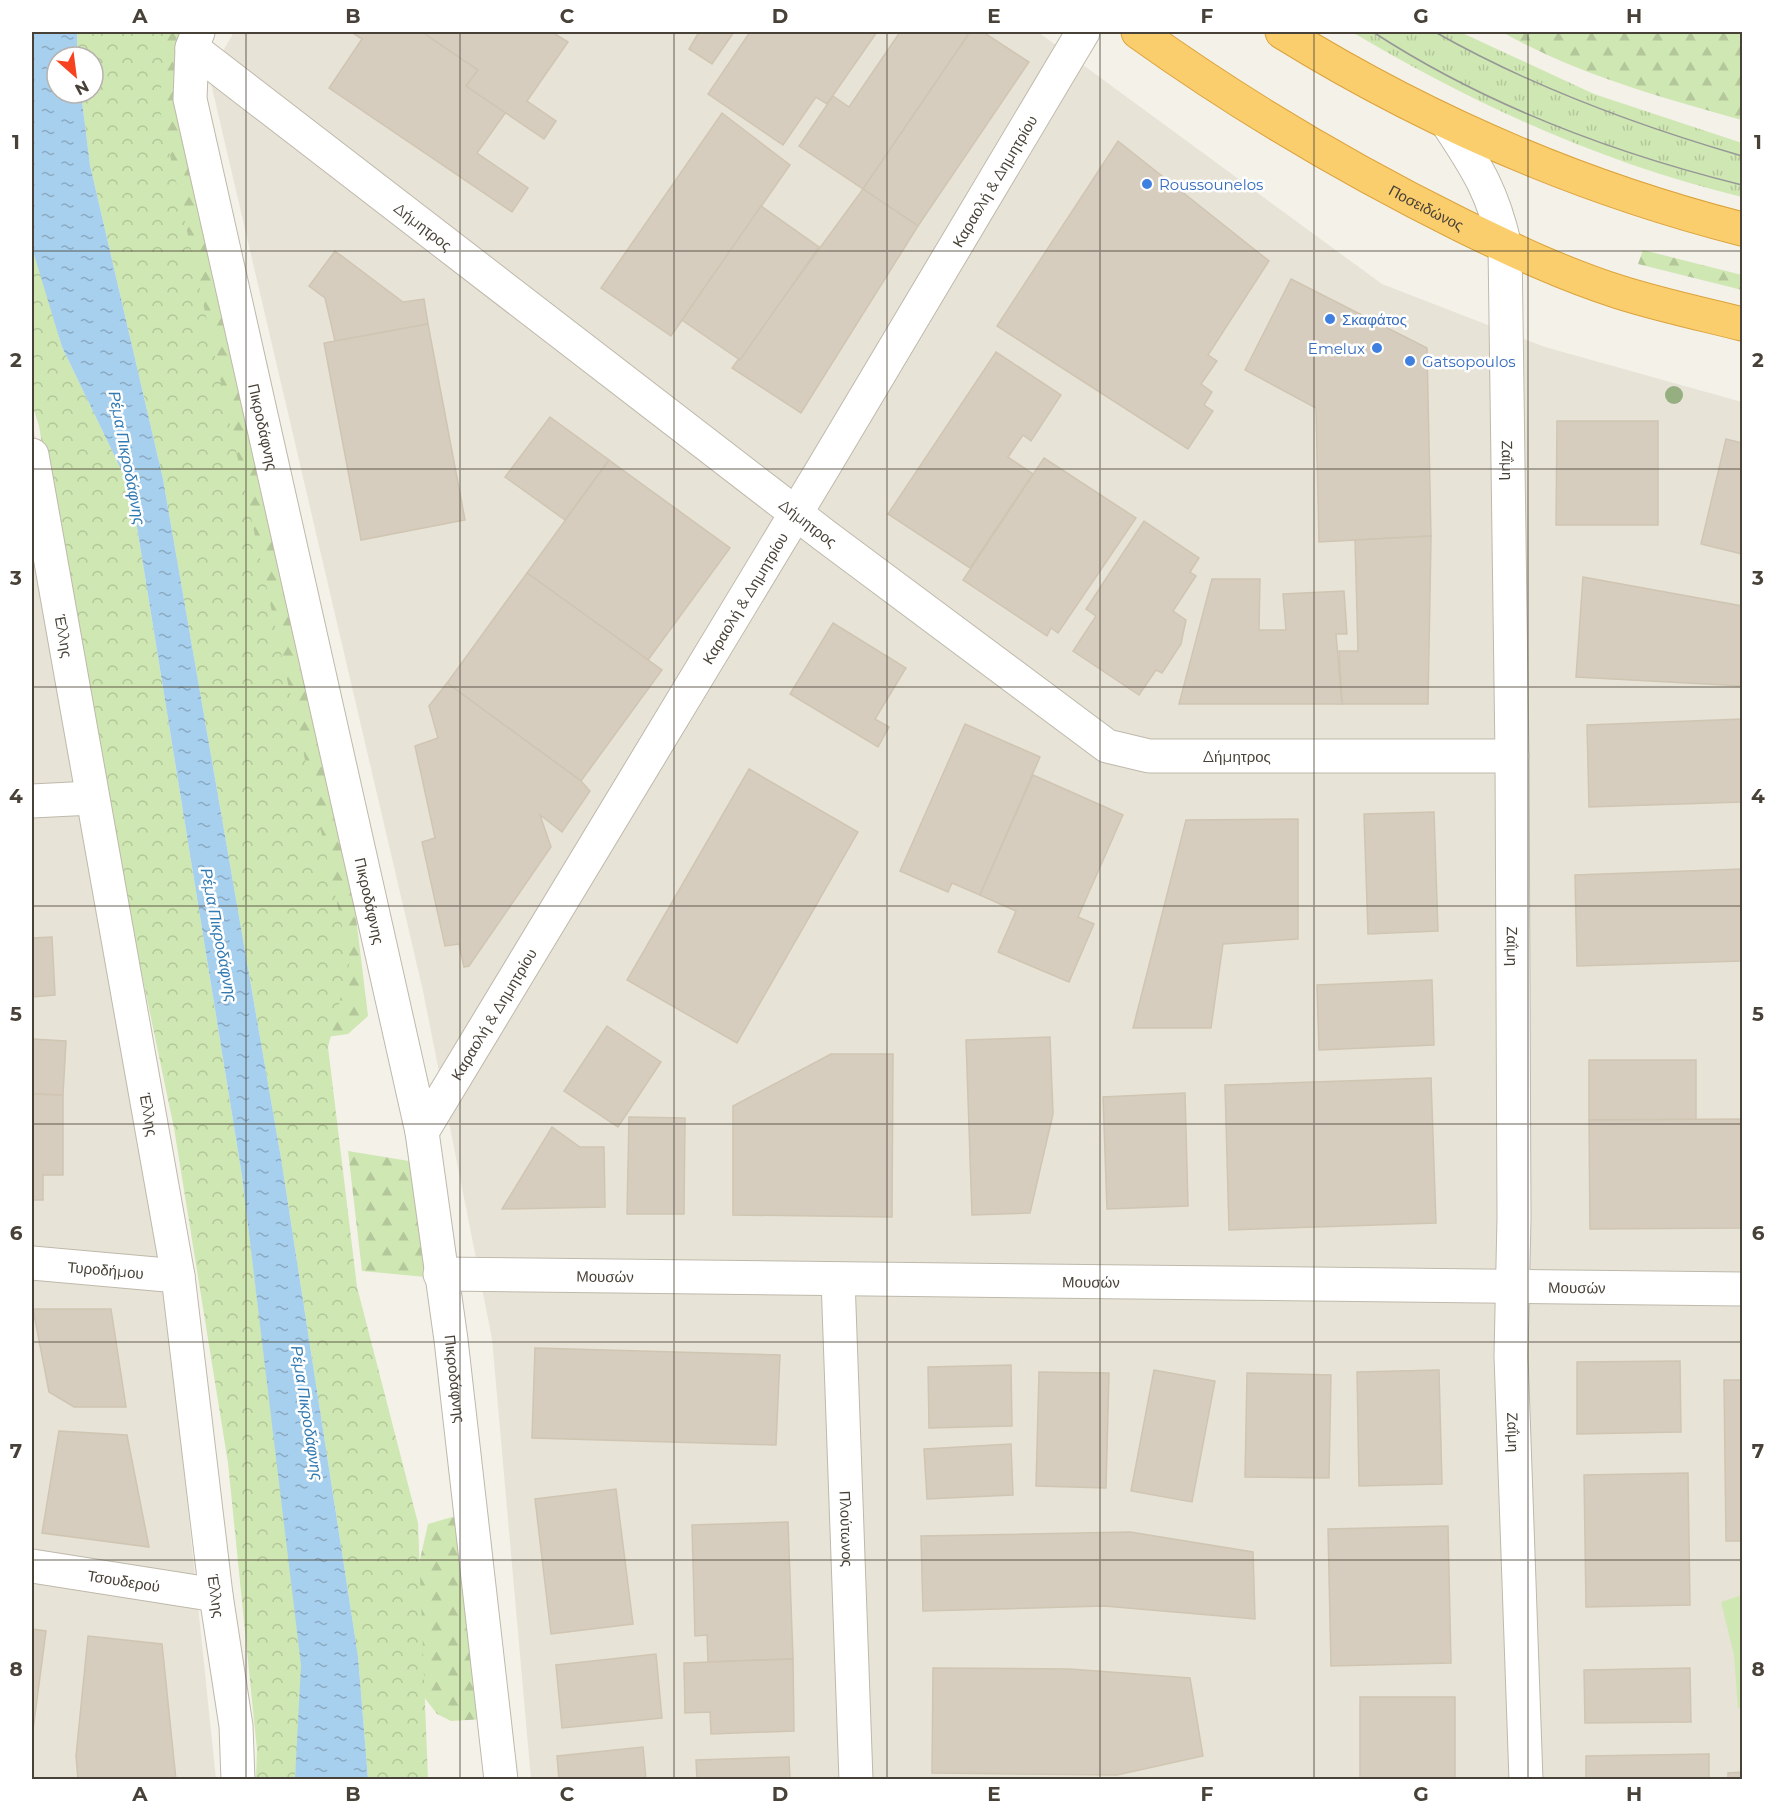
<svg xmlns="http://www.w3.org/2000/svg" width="1774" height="1811" font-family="Montserrat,sans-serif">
  <defs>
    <pattern id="grass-tufts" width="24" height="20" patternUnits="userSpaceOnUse" patternTransform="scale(1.5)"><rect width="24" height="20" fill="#cfe7b2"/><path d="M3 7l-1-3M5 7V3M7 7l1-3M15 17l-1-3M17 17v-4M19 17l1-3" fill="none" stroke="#b3c79a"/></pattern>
    <pattern id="forest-firs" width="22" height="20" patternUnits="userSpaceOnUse" patternTransform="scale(1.5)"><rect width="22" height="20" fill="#cfe7b2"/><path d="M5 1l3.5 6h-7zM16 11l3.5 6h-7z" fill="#b3c79a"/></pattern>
    <pattern id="park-crowns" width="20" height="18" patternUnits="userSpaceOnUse" patternTransform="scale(1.5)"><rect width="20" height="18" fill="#cfe7b2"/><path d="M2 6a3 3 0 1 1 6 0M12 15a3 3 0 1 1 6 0" fill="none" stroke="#b3c79a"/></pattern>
    <pattern id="water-ripples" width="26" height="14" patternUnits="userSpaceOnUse" patternTransform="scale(1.5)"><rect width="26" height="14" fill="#a7d0ef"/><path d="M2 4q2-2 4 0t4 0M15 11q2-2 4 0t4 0" fill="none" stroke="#8aaac2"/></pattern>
  </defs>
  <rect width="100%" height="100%" fill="#f4f1e9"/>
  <g fill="#e8e3d7">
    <polygon points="234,32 1038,32 1382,284 1545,347 1742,402 1742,1779 531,1779 492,1339 423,991 209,75"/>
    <polygon points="32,424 51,496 143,1077 216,1779 32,1779"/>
  </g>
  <path fill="url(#grass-tufts)" d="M1352 32H1460L1594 94 1742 143V197C1604 164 1473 104 1352 32Z"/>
  <g fill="url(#forest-firs)">
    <polygon points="93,32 189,32 184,138 354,901 368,1016 348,1034 290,1042"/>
    <path d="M1502 32H1742V120C1660 97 1577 74 1502 32Z"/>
    <polygon points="1643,250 1742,275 1742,290 1638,264"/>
    <polygon points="348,1151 415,1162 426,1277 362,1271"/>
    <polygon points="452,1517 464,1521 484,1719 451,1721 437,1714 417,1688 411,1599 428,1524"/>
  </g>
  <g fill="url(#park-crowns)">
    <polygon points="77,32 164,32 160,110 350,961 328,1047 357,1287 418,1523 428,1779 368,1779 358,1656 281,1158 163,479 90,165 81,93 93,93 93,57 77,57"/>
    <polygon points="32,241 62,347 131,490 242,1176 303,1671 295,1779 256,1779 257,1750 228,1463 174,1128 91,731 39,426 32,404"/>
  </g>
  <polygon fill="#cfe7b2" points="1742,1595 1742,1707 1738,1708 1734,1655 1721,1602"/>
  <polygon fill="url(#water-ripples)" points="33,32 77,32 77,57 57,57 57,93 81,93 90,165 163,479 281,1158 358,1656 368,1779 295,1779 301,1665 242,1176 131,490 62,347 33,251"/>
  <g fill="#d6cdbe" stroke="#d0c5b2" stroke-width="1.5">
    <polygon points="351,32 422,32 478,70 466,86 506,112 477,153 528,188 512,212 329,88 362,39"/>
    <polygon points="422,32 552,32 568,42 527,101 556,121 544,139 466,86 478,70"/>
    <polygon points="699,32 734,32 712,64 689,49"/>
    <polygon points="750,32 877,32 827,104 816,97 783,145 708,94"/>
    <polygon points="900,32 970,32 863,189 799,146 833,96 849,107"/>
    <polygon points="970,32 983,32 1029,62 918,226 863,189"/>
    <polygon points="722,113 790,165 671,336 601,288"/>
    <polygon points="1118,141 1269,261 1208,355 1217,361 1201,384 1212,392 1204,405 1213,411 1188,449 997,326"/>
    <polygon points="863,189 918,226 801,413 732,368"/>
    <polygon points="761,206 819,247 740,360 682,320"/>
    <polygon points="335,251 403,302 424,299 428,324 335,341 325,298 309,286"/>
    <polygon points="1291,279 1427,348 1431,536 1319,542 1316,408 1245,370"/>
    <polygon points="428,324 465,520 361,540 324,343"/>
    <polygon points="996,352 1061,395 1031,441 1023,435 1008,457 1033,474 970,568 888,514"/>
    <polygon points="550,417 609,460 565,520 505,477"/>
    <polygon points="1557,421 1658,421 1658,525 1556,525"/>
    <polygon points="1726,439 1742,443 1742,554 1701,544"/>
    <polygon points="1044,458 1136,518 1058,633 1051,628 1047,636 963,580"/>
    <polygon points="609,460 730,548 648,660 527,573"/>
    <polygon points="1144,521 1199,558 1190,572 1196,576 1173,611 1186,620 1181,644 1162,673 1156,670 1139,695 1073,651 1096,616 1086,609"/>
    <polygon points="1431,536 1428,704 1342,704 1339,651 1358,651 1355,540"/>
    <polygon points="527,573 662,670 581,781 447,683"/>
    <polygon points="1583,577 1742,606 1742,686 1576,677"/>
    <polygon points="1212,579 1260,579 1259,630 1286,630 1283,594 1344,591 1347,634 1336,634 1342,704 1179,704"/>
    <polygon points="833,623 906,668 875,719 889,727 878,747 790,694"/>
    <polygon points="447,683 581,781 590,791 562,832 540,815 551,847 469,966 464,967 459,944 445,946 422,842 435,838 415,746 438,738 429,706"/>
    <polygon points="1742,719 1742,802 1589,807 1587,725"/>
    <polygon points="965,724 1040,757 980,895 952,883 948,892 900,871"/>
    <polygon points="749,769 858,832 737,1043 627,980"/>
    <polygon points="1033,775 1123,815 1078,917 1094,924 1069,982 998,952 1016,911 980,895"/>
    <polygon points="1434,812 1438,931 1368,934 1364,814"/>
    <polygon points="1298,819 1298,939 1223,944 1211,1028 1133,1028 1186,820"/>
    <polygon points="1742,869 1742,961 1577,966 1575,875"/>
    <polygon points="52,937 55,995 32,997 32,938"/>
    <polygon points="1432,980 1434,1045 1319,1050 1317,985"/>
    <polygon points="607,1026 661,1062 618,1127 564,1091"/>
    <polygon points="1050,1037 1053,1114 1030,1213 972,1215 966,1040"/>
    <polygon points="32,1039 66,1041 63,1095 32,1094"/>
    <polygon points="831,1054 893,1054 892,1217 733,1215 733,1106"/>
    <rect x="1589" y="1060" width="107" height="60"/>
    <polygon points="1431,1078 1436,1223 1229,1230 1225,1085"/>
    <polygon points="1185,1093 1188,1206 1107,1209 1103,1097"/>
    <polygon points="32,1094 63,1095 63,1175 43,1175 43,1200 32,1200"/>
    <polygon points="629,1117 685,1118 684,1214 627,1214"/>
    <polygon points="1742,1119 1742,1228 1590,1229 1589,1120"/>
    <polygon points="552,1127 580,1147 604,1147 605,1207 502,1209"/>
    <polygon points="33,1309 111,1309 126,1407 74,1407 49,1392"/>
    <polygon points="535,1348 780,1355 776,1445 532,1438"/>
    <polygon points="1680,1361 1681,1432 1577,1434 1577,1362"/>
    <polygon points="1011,1365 1012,1426 929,1428 928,1367"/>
    <polygon points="1154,1370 1215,1381 1192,1502 1131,1491"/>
    <polygon points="1439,1370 1442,1484 1359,1486 1357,1372"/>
    <polygon points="1039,1372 1109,1373 1106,1488 1036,1486"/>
    <polygon points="1247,1373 1331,1375 1329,1478 1245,1477"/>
    <polygon points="1724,1380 1742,1380 1742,1541 1726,1541"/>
    <polygon points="59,1431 127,1435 149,1547 42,1533"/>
    <polygon points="1011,1444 1013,1495 927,1499 924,1449"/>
    <polygon points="1688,1473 1690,1605 1586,1607 1584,1475"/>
    <polygon points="616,1489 633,1624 551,1634 535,1499"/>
    <polygon points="788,1522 793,1659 708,1662 707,1635 695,1636 692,1525"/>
    <polygon points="1448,1526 1451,1663 1331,1666 1328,1529"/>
    <polygon points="1130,1532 1253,1552 1255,1619 1104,1606 923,1611 921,1536"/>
    <polygon points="32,1629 46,1631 33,1730 32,1730"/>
    <polygon points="88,1636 162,1644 176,1780 78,1780 76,1756"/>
    <polygon points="656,1654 662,1718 562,1728 556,1665"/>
    <polygon points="793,1659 794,1731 711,1734 710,1712 685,1713 684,1663"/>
    <polygon points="933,1668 1070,1669 1190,1678 1203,1756 1117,1775 932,1773"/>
    <polygon points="1690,1668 1691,1722 1585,1723 1584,1670"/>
    <rect x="1360" y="1697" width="95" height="83"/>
    <polygon points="643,1747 646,1780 559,1780 557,1756"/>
    <polygon points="1709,1754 1709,1780 1586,1780 1586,1756"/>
    <polygon points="789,1757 790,1780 697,1780 696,1760"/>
    <polygon points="1742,1772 1742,1780 1728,1780 1728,1773"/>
  </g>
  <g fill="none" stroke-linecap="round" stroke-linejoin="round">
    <g stroke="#bfb9ab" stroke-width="35">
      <g id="street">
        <path id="s1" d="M198 32 192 48 190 99 422 1132 451 1340 501 1780"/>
        <path id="s2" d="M192 48 824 535 1107 746 1149 756H1512"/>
        <path id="s3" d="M1448 124C1478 169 1493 193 1505 246L1512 756 1514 1218 1511 1356 1526 1780"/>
        <path id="s4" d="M32 455 178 1276 216 1595 236 1726 238 1780"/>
        <polyline points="32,801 92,798"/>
        <path id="s5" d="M422 1132 822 470 1083 32"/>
        <path id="s6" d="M32 1263 178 1276"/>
        <path id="s7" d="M440 1274 1742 1289"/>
        <path id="s8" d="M838 1279 856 1780"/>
        <path id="s9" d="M32 1566 216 1595"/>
      </g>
    </g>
    <g stroke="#dba33c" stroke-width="35">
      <g id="highway">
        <path id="s10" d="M1138 32C1240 105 1348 169 1461 225 1512 250 1565 275 1619 292 1660 305 1702 314 1742 324"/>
        <path d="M1282 32C1426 121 1578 187 1742 229"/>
      </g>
    </g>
    <use href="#street" stroke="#fff" stroke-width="33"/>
    <use href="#highway" stroke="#fbce6d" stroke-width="33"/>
    <g stroke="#979797" stroke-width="1.5">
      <path d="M1373 32C1485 105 1613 153 1742 185"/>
      <path d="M1435 32C1532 87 1635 125 1742 156"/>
    </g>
  </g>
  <circle fill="#95af80" cx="1674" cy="395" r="9"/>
  <path fill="none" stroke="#484137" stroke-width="1.5" stroke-opacity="0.55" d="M246 32V1780M460 32V1780M674 32V1780M887 32V1780M1100 32V1780M1314 32V1780M1528 32V1780M32 251H1742M32 469H1742M32 687H1742M32 906H1742M32 1124H1742M32 1342H1742M32 1560H1742"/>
  <g fill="#3f7fe0" stroke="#fff" stroke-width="2">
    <circle cx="1147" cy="184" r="6"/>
    <circle cx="1330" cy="319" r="6"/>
    <circle cx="1377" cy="348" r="6"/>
    <circle cx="1410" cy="361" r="6"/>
  </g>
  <g text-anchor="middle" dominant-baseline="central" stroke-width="5" stroke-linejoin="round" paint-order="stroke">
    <g font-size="15" fill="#484137" stroke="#fff">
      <text stroke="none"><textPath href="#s5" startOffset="1110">Καραολή &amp; Δημητρίου</textPath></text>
      <text stroke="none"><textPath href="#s10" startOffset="338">Ποσειδώνος</textPath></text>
      <text stroke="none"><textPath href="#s2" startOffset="292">Δήμητρος</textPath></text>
      <text stroke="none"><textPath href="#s1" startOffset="404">Πικροδάφνης</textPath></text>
      <text stroke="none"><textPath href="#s3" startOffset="350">Ζαΐμη</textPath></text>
      <text stroke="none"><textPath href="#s2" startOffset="778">Δήμητρος</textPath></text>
      <text stroke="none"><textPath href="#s5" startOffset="624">Καραολή &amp; Δημητρίου</textPath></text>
      <text stroke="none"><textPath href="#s4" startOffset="184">Έλλης</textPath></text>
      <text stroke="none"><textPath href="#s2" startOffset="1282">Δήμητρος</textPath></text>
      <text stroke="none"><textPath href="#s1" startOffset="890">Πικροδάφνης</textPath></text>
      <text stroke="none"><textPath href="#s3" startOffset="836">Ζαΐμη</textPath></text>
      <text stroke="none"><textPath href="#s5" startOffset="138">Καραολή &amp; Δημητρίου</textPath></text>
      <text stroke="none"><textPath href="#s4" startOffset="670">Έλλης</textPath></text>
      <text stroke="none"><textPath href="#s6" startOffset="74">Τυροδήμου</textPath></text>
      <text stroke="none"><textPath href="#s7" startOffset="165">Μουσών</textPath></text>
      <text stroke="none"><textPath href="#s7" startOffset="651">Μουσών</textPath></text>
      <text stroke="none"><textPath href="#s7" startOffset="1137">Μουσών</textPath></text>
      <text stroke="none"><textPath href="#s1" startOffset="1376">Πικροδάφνης</textPath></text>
      <text stroke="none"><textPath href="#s3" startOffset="1322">Ζαΐμη</textPath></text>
      <text stroke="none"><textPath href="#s8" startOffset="250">Πλούτωνος</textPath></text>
      <text stroke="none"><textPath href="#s9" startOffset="93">Τσουδερού</textPath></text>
      <text stroke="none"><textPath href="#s4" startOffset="1156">Έλλης</textPath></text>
    </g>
    <g font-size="15" fill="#366cbe" stroke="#fff" text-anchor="start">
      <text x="1159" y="184">Roussounelos</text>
      <text x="1342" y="319">Σκαφάτος</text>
      <text x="1365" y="348" text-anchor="end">Emelux</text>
      <text x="1422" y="361">Gatsopoulos</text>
    </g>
    <g font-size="16" font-style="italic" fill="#327ab2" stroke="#fff">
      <text transform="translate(127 458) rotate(79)">Ρέμα Πικροδάφνης</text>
      <text transform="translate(219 935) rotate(79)">Ρέμα Πικροδάφνης</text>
      <text transform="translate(307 1413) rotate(81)">Ρέμα Πικροδάφνης</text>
    </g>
  </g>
  <rect width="1774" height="1811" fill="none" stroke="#ffffff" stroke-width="66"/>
  <g transform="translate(75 75) rotate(152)"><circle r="28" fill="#ffffff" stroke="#b6b3af" stroke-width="1.5"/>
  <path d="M0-4.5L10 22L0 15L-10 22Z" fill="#f6421e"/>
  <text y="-9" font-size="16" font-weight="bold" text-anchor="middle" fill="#484137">N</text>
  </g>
  <rect x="33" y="33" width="1708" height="1745" fill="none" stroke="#484137" stroke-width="2"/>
  <g font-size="20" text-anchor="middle" font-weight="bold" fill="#484137">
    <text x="140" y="23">A</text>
    <text x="353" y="23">B</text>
    <text x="567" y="23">C</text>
    <text x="780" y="23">D</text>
    <text x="994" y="23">E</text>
    <text x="1207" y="23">F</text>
    <text x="1421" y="23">G</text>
    <text x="1634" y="23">H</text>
    <text x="16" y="149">1</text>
    <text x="1758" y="149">1</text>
    <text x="16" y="367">2</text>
    <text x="1758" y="367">2</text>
    <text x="16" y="585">3</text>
    <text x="1758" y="585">3</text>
    <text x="16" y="803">4</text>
    <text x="1758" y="803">4</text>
    <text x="16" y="1021">5</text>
    <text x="1758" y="1021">5</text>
    <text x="16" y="1240">6</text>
    <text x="1758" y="1240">6</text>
    <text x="16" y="1458">7</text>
    <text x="1758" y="1458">7</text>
    <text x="16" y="1676">8</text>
    <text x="1758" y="1676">8</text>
    <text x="140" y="1801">A</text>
    <text x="353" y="1801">B</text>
    <text x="567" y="1801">C</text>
    <text x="780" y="1801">D</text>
    <text x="994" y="1801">E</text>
    <text x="1207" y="1801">F</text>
    <text x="1421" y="1801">G</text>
    <text x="1634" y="1801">H</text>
  </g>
</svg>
